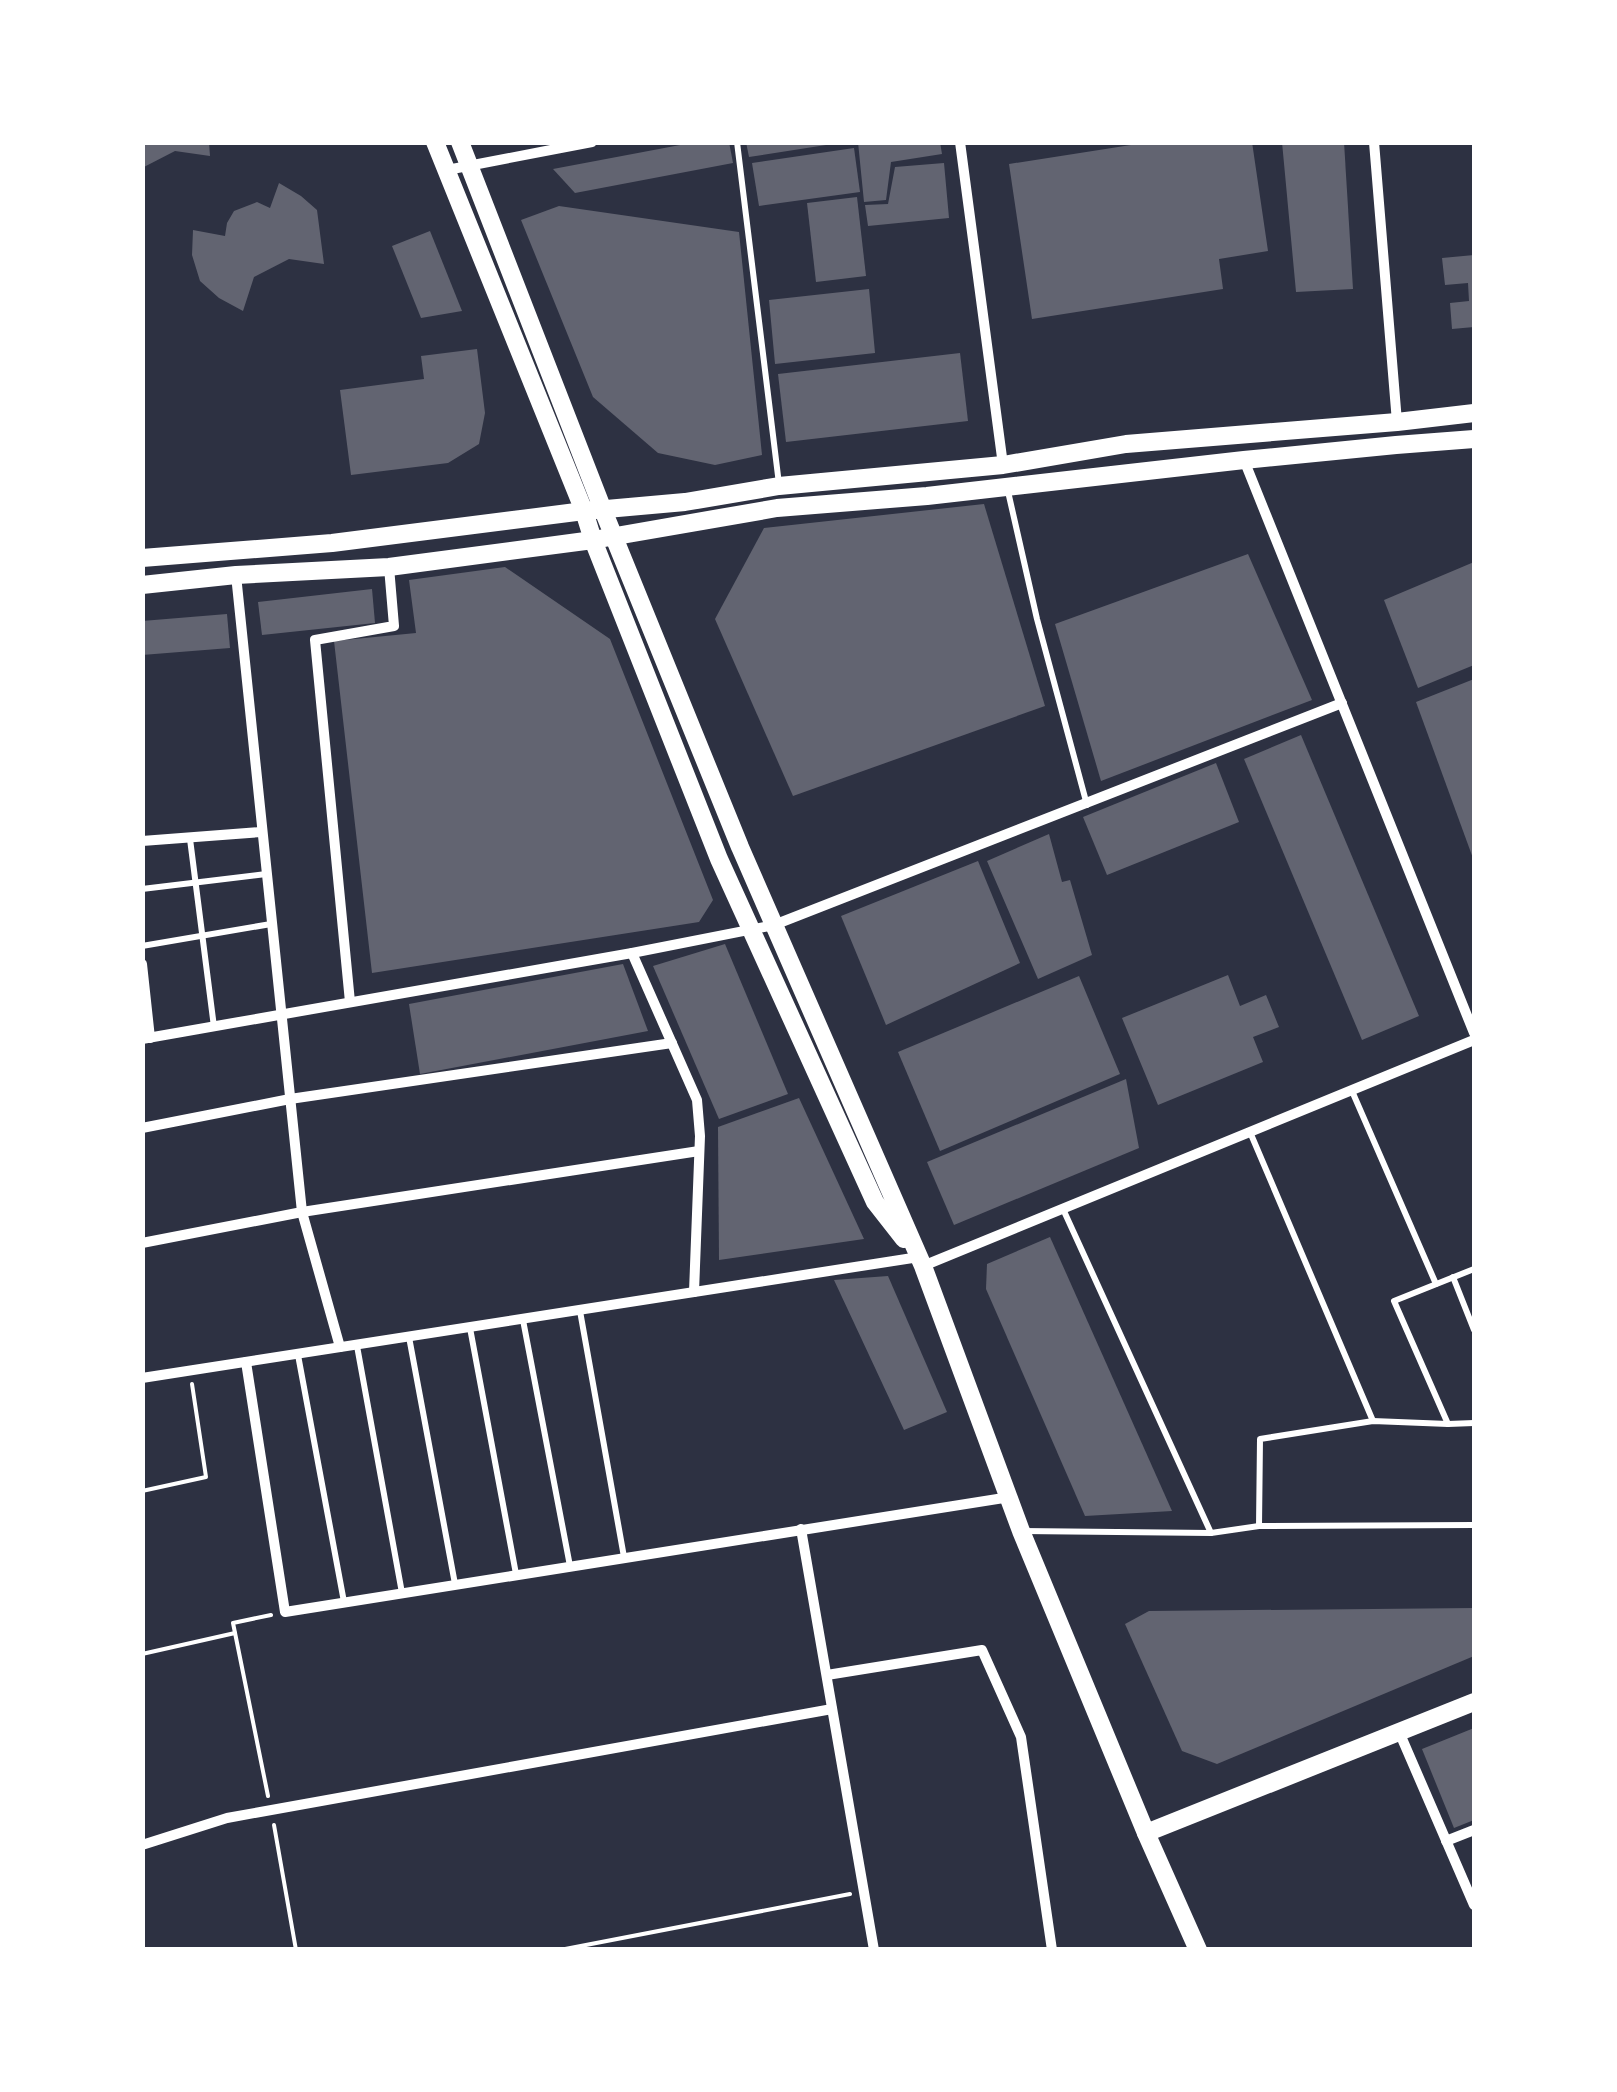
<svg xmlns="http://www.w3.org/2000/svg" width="1617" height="2092" font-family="Arial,sans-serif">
  <rect width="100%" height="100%" fill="#2d3142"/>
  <g fill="#626471">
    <polygon points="142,142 209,142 210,156 175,151 142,168"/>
    <polygon points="696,142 729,142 733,163 575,193 553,169"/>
    <polygon points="746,142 826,142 826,145 749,157"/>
    <polygon points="858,142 940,142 942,154 891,162 886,200 864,202"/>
    <polygon points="1150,142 1252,142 1268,251 1219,259 1223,289 1032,319 1009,164"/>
    <polygon points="1282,142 1344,142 1353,289 1296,292"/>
    <polygon points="854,148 860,192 759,206 752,163"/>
    <polygon points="944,163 949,218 868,226 865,205 888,204 895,167"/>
    <polygon points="279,183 301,196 317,210 324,264 289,259 254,277 243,311 219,298 200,281 192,255 193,230 225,236 227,223 234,211 257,202 270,208"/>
    <polygon points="857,197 866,276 816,282 807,203"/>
    <polygon points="559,206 739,232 762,455 715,465 658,453 593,397 521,220"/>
    <polygon points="430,231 462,311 421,318 392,246"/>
    <polygon points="1474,255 1474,327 1452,329 1450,303 1469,301 1468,283 1445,285 1442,258"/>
    <polygon points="869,289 875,353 775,364 769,300"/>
    <polygon points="477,349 485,413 479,444 448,463 351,475 340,390 424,379 421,356"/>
    <polygon points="960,353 968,421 786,442 778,374"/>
    <polygon points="984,504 1045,706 793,796 715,619 764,528"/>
    <polygon points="1248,554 1312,700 1101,781 1055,624"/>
    <polygon points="1474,562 1474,665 1418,688 1384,600"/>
    <polygon points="505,567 610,639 713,900 699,922 372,973 334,641 416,633 409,580"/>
    <polygon points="372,589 375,623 262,635 258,602"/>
    <polygon points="227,614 230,648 142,655 142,621"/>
    <polygon points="1474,679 1474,861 1416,702"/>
    <polygon points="1301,735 1419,1016 1362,1040 1244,759"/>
    <polygon points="1216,763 1239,822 1107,875 1083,817"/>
    <polygon points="1049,834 1062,882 1070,880 1092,955 1038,979 987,861"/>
    <polygon points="978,861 1020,963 886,1025 841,916"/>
    <polygon points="725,944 788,1094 719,1119 653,966"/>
    <polygon points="623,964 648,1031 420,1074 409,1004"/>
    <polygon points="1228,975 1240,1006 1266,995 1279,1027 1253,1037 1263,1062 1158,1105 1122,1018"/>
    <polygon points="1079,976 1120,1074 940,1151 898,1052"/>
    <polygon points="1126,1079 1139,1148 954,1225 927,1162"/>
    <polygon points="799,1098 864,1239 719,1260 718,1127"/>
    <polygon points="1050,1237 1172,1511 1085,1516 986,1289 987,1264"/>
    <polygon points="888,1276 947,1412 904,1430 834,1280"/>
    <polygon points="1474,1608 1474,1656 1217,1764 1182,1751 1125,1624 1149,1611"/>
    <polygon points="1474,1728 1474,1820 1454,1828 1422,1749"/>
  </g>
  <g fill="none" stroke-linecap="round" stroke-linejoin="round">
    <g stroke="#fff" stroke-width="4">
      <polyline points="142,1491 206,1477 192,1384"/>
      <polyline points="142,1654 235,1633"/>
      <polyline points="268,1796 233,1623 271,1615"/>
      <polyline points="274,1825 296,1950"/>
      <polyline points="560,1950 850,1894"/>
    </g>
    <g stroke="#fff" stroke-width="6">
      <polyline points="737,142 779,484"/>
      <polyline points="1007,487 1037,619 1087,805"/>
      <polyline points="190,839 214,1027"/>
      <polyline points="142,889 266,874"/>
      <polyline points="142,946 271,924"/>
      <polyline points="1352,1091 1436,1284"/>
      <polyline points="1250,1132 1373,1421"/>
      <polyline points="1063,1209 1211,1533"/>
      <polyline points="1453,1277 1474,1330"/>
      <polyline points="580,1311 624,1557"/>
      <polyline points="523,1320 570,1566"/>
      <polyline points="470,1328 516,1574"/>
      <polyline points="409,1337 455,1584"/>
      <polyline points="357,1346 402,1593"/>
      <polyline points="298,1355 344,1602"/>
      <polyline points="1448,1424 1394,1301 1474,1269"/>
      <polyline points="1259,1526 1260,1439 1373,1421 1448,1424 1474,1423"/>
      <polyline points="1022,1531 1211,1533 1259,1526 1474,1525"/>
    </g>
    <g stroke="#fff" stroke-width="10">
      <polyline points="960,142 1003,465"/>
      <polyline points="1374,142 1397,422"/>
      <polyline points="447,170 592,142"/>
      <polyline points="1244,460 1474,1033"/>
      <polyline points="236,575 302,1212 340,1347"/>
      <polyline points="142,841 261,832"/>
      <polyline points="632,953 697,1100 700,1136 694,1292"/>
      <polyline points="142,964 150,1038"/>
      <polyline points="350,1002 315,640 394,626 389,567"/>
      <polyline points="142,1039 632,953 774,925 1342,703"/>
      <polyline points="142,1128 290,1099 672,1043"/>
      <polyline points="142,1243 302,1212 699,1151"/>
      <polyline points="923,1266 1474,1040"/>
      <polyline points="246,1362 285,1612 1010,1497"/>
      <polyline points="142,1378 919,1257"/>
      <polyline points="801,1529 874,1950"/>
      <polyline points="827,1675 982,1650 1021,1737 1052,1950"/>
      <polyline points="1400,1734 1474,1905"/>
      <polyline points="1446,1841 1474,1830"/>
      <polyline points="142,1845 227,1818 832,1709"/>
    </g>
    <g stroke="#fff" stroke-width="18">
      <polyline points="435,142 584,511 593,540 719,859 875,1202 904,1239"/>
      <polyline points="460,142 603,510 740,847 923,1266 1021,1531 1146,1833 1198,1950"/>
      <polyline points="1146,1833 1474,1702"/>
    </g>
    <g stroke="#fff" stroke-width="18">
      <polyline points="142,558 332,543 584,511 685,502 779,486 1003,465 1126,444 1397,422 1474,413"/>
      <polyline points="142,585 236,575 389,567 593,540 777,508 927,496 1244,460 1396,445 1474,439"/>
    </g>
  </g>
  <rect width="1617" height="2092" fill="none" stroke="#ffffff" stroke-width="290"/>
</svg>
